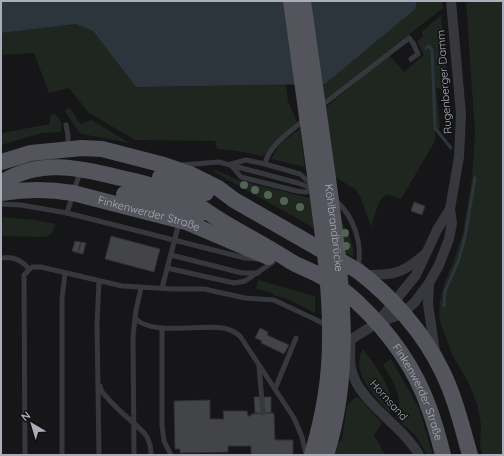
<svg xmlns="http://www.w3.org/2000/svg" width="504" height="456" font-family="Quicksand,sans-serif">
  <rect width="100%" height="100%" fill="#161618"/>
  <g fill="#1e261f">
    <polygon points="417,1 442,1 443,8 323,101 322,84 325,84 414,9"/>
    <polygon points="466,1 502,1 503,455 483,455 480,446 481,425 477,404 468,382 452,354 439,319 440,301 444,284 453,263 463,233 472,178 475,134"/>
    <polygon points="441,15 449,95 436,87 440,127 435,132 435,141 401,199 386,194 379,202 371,227 361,198 355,189 333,176 325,108 389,55 404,72 424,55 417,42 423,36 422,32"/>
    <polygon points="76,24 93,31 136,87 286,85 288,101 297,122 274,143 268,152 263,156 232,150 217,149 215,141 135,140 89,113 69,88 49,93 34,53 1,55 1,33"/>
    <polygon points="69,108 71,109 80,124 91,120 130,143 82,134 78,131 65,111 66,109"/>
    <path d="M54 114C61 118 63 124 61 132L42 133 1 145V134L7 132 50 124V115Z"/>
    <polygon points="300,129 305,167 271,159 280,144"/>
    <polygon points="215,170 241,181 310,198 314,228 214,172"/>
    <polygon points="1,217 35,220 56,224 52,233 46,237 1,236"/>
    <path d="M340 219C347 231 355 243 353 257L338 249Z"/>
    <polygon points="258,280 315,296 315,313 288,299 273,295 273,293 256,289"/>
    <path d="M363 349C375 366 397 391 390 413 376 397 349 372 363 349Z"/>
    <path d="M391 359 419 408 433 455H427L416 436 396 418C405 399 393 381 383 365Z"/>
    <polygon points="356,397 359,398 382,423 374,435 385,455 334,455 336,445 342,440 347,405"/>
  </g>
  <polygon fill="#2d353c" points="1,1 417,1 415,9 325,84 136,87 93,31 76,24 1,33"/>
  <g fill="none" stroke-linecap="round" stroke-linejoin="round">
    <g stroke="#2d353c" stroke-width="3">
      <polyline points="426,48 429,46 432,50 435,128 451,148"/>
      <polyline points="444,306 445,291 458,262 465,237 475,178"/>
    </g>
  </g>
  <g fill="#434448" stroke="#303034">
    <polygon points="414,202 425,206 422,215 411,211"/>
    <polygon points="111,236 160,249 154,272 105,259"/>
    <polygon points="75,241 81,242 78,253 72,251"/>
    <polygon points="81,242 86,243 83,254 78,253"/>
    <polygon points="260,328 268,332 267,335 289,345 284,354 261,343 262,341 255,338"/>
    <polygon points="254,397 271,397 271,413 255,413"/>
    <polygon points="210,400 210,419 224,419 223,411 247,411 248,416 251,416 251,414 274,413 275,440 293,440 293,455 251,455 251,446 228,446 228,452 180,453 180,449 175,449 174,401"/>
  </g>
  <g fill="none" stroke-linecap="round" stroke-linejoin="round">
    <g stroke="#37383d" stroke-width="5">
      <polyline points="321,106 409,38 413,43 418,54 411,59"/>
      <polyline points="66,125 68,135 68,148"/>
      <polyline points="231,164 246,160 265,164 300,174 311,184"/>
      <path d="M265 164C269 145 290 132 304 120"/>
      <polyline points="182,165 219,162 298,183 314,189"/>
      <polyline points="231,165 241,177 297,191 305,192 314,190"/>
      <path d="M335 200C354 216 363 244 358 268"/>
      <polyline points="1,204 21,205 67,213 245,258 258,259"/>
      <polyline points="67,213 80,172"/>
      <polyline points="171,255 242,273 258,273"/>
      <path d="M1 258C12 256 22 260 29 269"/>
      <polyline points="167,268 234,283 245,281 273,262"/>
      <polyline points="99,282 97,324 99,455"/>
      <polyline points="162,288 179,223"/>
      <path d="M135 318C150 336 200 324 223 328 230 329 235 332 240 336L294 418 302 437 306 454"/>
      <polyline points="162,328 162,426 164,441 171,455"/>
      <polyline points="259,366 263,413"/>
      <path d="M100 386 102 392C110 401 119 411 129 419 142 431 151 435 151 455"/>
      <polyline points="275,389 296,338"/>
      <polyline points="25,455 24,275 32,267 41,267 122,286 173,289 204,289 245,298 274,300 327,325"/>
      <polyline points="62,455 62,299 65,273"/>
      <polyline points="134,455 133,336 136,310 141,288"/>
    </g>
    <g stroke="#37383d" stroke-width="10">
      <path d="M362 275C392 275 401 275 424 255"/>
      <polyline points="429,285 428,304 435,352"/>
      <polyline points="377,323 416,275 437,230 450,209"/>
      <path d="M419 455C402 424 358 403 351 368 349 359 351 349 350 340L377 323 402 314 415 302 429 283 439 265 449 239 452 223 450 209 459 157 461 114 451 1"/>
    </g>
    <g stroke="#54555c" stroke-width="16">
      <path d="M1 162 31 153 82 148 102 149 164 165 190 174 218 188 234 200 358 271C391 296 424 333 442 371 455 397 462 427 470 455"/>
      <polyline points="160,177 187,186 206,193"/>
      <path id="s1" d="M1 183C41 158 78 168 121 178 140 182 160 187 179 195 194 201 206 212 220 220 243 234 267 246 290 261 298 266 307 269 315 273 330 281 345 290 357 302 388 331 415 368 429 408 435 424 439 439 443 455"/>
      <path id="s2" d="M1 193C25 189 49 189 73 193L186 222 268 257"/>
      <polyline points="124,194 178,207 200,214"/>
    </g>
    <g stroke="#54555c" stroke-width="16">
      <path d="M291 1C299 59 307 117 315 175 322 230 331 286 330 341 330 380 323 418 312 455"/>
      <path id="s3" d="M303 1C311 60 320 119 328 178 340 270 355 365 326 455"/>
    </g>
  </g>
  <g fill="#516352">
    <circle cx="244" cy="185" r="4"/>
    <circle cx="255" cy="190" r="4"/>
    <circle cx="268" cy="195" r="4"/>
    <circle cx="284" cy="201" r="4"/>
    <circle cx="300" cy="207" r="4"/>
    <circle cx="345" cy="233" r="4"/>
    <circle cx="346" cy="246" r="4"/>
  </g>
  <g text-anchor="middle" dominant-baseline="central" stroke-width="3" stroke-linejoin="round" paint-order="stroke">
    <g font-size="11" fill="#a9aeb8" stroke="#111113">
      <text transform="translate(444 82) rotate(-94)">Rugenberger Damm</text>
      <text stroke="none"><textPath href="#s2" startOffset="151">Finkenwerder Straße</textPath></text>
      <text stroke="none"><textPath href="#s3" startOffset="229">Köhlbrandbrücke</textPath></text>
      <text stroke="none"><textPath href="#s1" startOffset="503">Finkenwerder Straße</textPath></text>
      <text transform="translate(389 400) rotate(48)">Hornsand</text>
    </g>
  </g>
  <rect width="504" height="456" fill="none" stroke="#a9aeb8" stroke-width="4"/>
  <g transform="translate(32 424) rotate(322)" stroke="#111113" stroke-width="3" paint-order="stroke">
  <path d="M0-3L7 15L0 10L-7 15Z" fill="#a9aeb8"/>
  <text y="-6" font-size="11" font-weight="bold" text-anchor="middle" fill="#a9aeb8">N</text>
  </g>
</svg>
